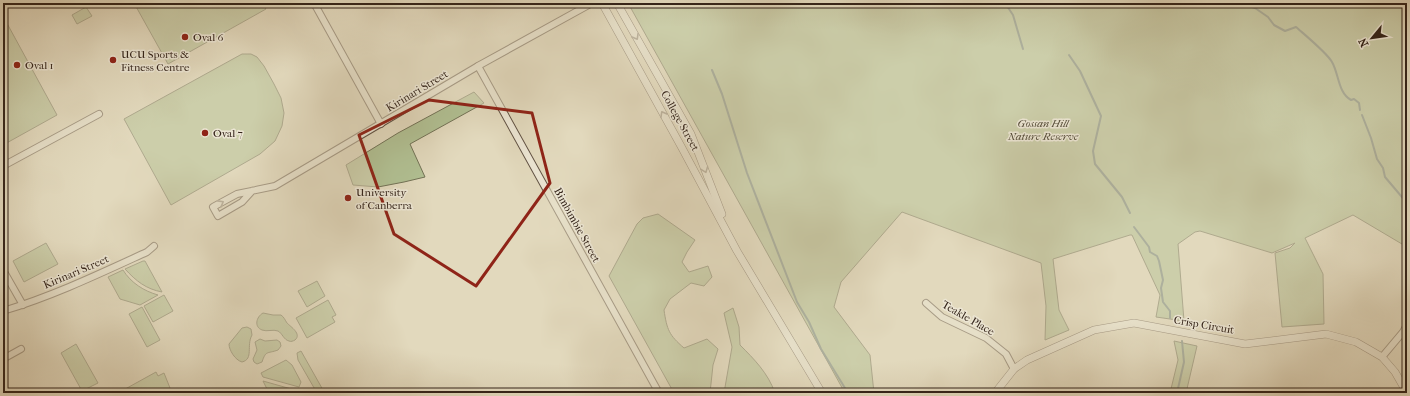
<svg xmlns="http://www.w3.org/2000/svg" width="1410" height="396" font-family="'IM FELL French Canon',serif">
  <rect width="100%" height="100%" fill="#e2d9bd"/>
  <filter id="stains"><feTurbulence type="fractalNoise" baseFrequency=".005" numOctaves="4"/><feColorMatrix values="0 0 0 0 .2 0 0 0 0 .09 0 0 0 0 .02 0 0 0 .5 -.17"/></filter>
  <radialGradient id="worn" r=".72"><stop offset=".6" stop-color="#630" stop-opacity="0"/><stop offset="1" stop-color="#630" stop-opacity=".3"/></radialGradient>
  <g fill="#b1c093" stroke="#727256">
    <polygon points="134,3 262,3 266,9 168,64"/>
    <polygon points="628,3 1407,3 1407,247 1353,215 1305,238 1323,274 1324,324 1282,327 1275,253 1290,248 1295,243 1272,253 1200,231 1195,232 1178,244 1184,321 1156,317 1160,295 1132,235 1130,235 1053,259 1059,310 1069,330 1045,340 1046,306 1041,263 902,212 841,282 834,307 870,355 874,393 845,393"/>
    <polygon points="86,7 92,16 77,24 72,15"/>
    <polygon points="3,16 57,115 3,145"/>
    <polygon points="242,54 251,54 257,57 264,66 274,84 281,98 284,113 282,126 275,141 260,154 171,205 124,119"/>
    <polygon points="474,92 484,103 410,144 425,177 404,182 378,187 353,185 346,165 398,133"/>
    <path d="M658 214 695 240 687 252 682 262 689 272 708 266 712 277 704 286 691 283 670 299 664 310C667 330 669 335 684 348L707 339 718 349 713 365 710 393H674L609 276 637 224 643 218Z"/>
    <polygon points="46,243 58,264 24,282 13,261"/>
    <path d="M143 261H145L162 292C146 289 136 281 125 269Z"/>
    <path d="M123 270C131 283 144 291 158 295L140 305 120 299 108 277Z"/>
    <polygon points="317,281 325,296 307,307 298,291"/>
    <polygon points="164,295 173,311 153,322 144,306"/>
    <polygon points="328,300 336,315 332,317 335,322 307,338 296,318"/>
    <polygon points="142,307 160,340 147,347 129,314"/>
    <path d="M733 308 739 327 740 345C754 359 768 373 775 393H724L732 347 724 313Z"/>
    <path d="M263 313 273 315H281C284 317 285 320 287 323 291 327 302 334 295 340 293 341 291 342 289 341 284 340 282 333 278 331 273 329 267 332 262 330 254 327 256 317 263 313Z"/>
    <path d="M247 327 251 329 252 335C246 346 254 359 242 362 235 360 229 350 229 344L242 328Z"/>
    <path d="M260 339 265 341 277 340 280 342 281 346 278 350C267 354 266 350 262 362L257 364 254 362 253 359 257 350 255 342Z"/>
    <polygon points="1174,341 1197,346 1186,393 1170,393 1178,360"/>
    <polygon points="76,344 98,383 82,391 61,353"/>
    <polygon points="301,351 323,390 317,393 298,360 297,353"/>
    <polygon points="286,360 292,365 301,382 299,387 263,377 261,373"/>
    <polygon points="156,372 158,376 164,373 172,393 118,393"/>
    <polygon points="263,381 302,392 302,393 269,393"/>
  </g>
  <g fill="none" stroke-linecap="round" stroke-linejoin="round">
    <g stroke="#6e7e76" stroke-width="2">
      <polyline points="1005,3 1013,15 1023,49"/>
      <path d="M1241 3 1255 8 1268 17 1274 25 1285 31 1296 27C1305 35 1327 53 1332 62 1339 74 1338 93 1351 100L1354 99 1359 103 1360 110"/>
      <polyline points="1069,55 1080,71 1101,116 1093,151 1095,164 1122,197 1130,213"/>
      <polyline points="712,70 722,94 747,173 797,302 809,322 821,349 848,393"/>
      <polyline points="1362,115 1371,138 1377,159 1383,168 1385,177 1407,203"/>
      <polyline points="1134,227 1149,247 1150,252 1157,256 1159,261 1163,280 1161,288 1163,302 1170,311 1170,318"/>
      <polyline points="1177,393 1184,362 1182,341"/>
    </g>
    <g stroke="#605143" stroke-width="8">
      <g id="minor">
        <polyline points="314,3 381,124"/>
        <polyline points="478,66 659,393"/>
        <polyline points="3,166 99,114"/>
        <polyline points="252,191 242,202 218,216 213,207 237,194 275,186 478,66 592,3"/>
        <polyline points="3,270 23,305"/>
        <polyline points="926,303 942,317 986,338 1006,354 1014,369"/>
        <path d="M3 311C53 296 99 274 147 252L154 246"/>
        <polyline points="1382,357 1403,332 1407,325"/>
        <polyline points="3,359 21,349"/>
      </g>
    </g>
    <g stroke="#605143" stroke-width="8">
      <g id="tertiary">
        <polyline points="602,3 682,148 737,251 822,393"/>
        <polyline points="617,3 691,134 722,214"/>
        <polyline points="995,393 1014,369 1027,360 1094,330 1134,323 1245,344 1326,334 1356,342 1382,357 1395,372 1407,393"/>
      </g>
    </g>
    <use href="#minor" stroke="#ece6d4" stroke-width="6"/>
    <use href="#tertiary" stroke="#ece6d4" stroke-width="7"/>
  </g>
  <defs><path id="oneway-chevron" d="M-2-3.5L2.5 0L-2 3.5" fill="none" stroke-width="1.6" stroke-linecap="round" stroke-linejoin="round"/></defs>
  <g stroke="#908577">
    <use href="#oneway-chevron" transform="translate(636 37) rotate(60)"/>
    <use href="#oneway-chevron" transform="translate(663 114) rotate(-119)"/>
    <use href="#oneway-chevron" transform="translate(705 170) rotate(69)"/>
    <use href="#oneway-chevron" transform="translate(221 203) rotate(-29)"/>
  </g>
  <path d="M0 0H1410V396H0ZM429 100 532 113 550 183 476 286 394 234 359 135Z" fill="#e2d9bd" fill-opacity=".55" fill-rule="evenodd"/>
  <path fill="none" stroke="#8f2418" stroke-width="3" stroke-linejoin="round" d="M429 100 532 113 550 183 476 286 394 234 359 135Z"/>
  <g fill="#8f2418" stroke="#ece6d4" stroke-width="1.5">
    <circle cx="185" cy="37" r="4"/>
    <circle cx="113" cy="60" r="4"/>
    <circle cx="17" cy="65" r="4"/>
    <circle cx="205" cy="133" r="4"/>
    <circle cx="348" cy="198" r="4"/>
  </g>
  <g text-anchor="middle" dominant-baseline="central" stroke-width="3" stroke-linejoin="round" paint-order="stroke">
    <g font-size="11" fill="#34241a" stroke="#ece6d4" text-anchor="start">
      <text x="193" y="37">Oval 6</text>
      <text x="121" y="54">UCU Sports &amp;<tspan x="121" dy="13">Fitness Centre</tspan></text>
      <text x="25" y="65">Oval 1</text>
      <text x="213" y="133">Oval 7</text>
      <text x="356" y="192">University<tspan x="356" dy="13">of Canberra</tspan></text>
    </g>
    <g font-size="11" fill="#34241a" stroke="#ece6d4">
      <text transform="translate(417 91) rotate(-31)">Kirinari Street</text>
      <text transform="translate(680 121) rotate(61)">College Street</text>
      <text transform="translate(577 225) rotate(61)">Bimbimbie Street</text>
      <text transform="translate(76 272) rotate(-23)">Kirinari Street</text>
      <text transform="translate(968 318) rotate(30)">Teakle Place</text>
      <text transform="translate(1204 325) rotate(10)">Crisp Circuit</text>
    </g>
    <g font-size="11" font-style="italic" fill="#534b38" stroke="#ece6d4">
      <text x="1043" y="123">Gossan Hill<tspan x="1043" dy="13">Nature Reserve</tspan></text>
    </g>
  </g>
  <rect width="1410" height="396" fill="none" stroke="#e2d9bd" stroke-width="16"/>
  <rect x="4" y="4" width="1402" height="388" fill="none" stroke="#34241a" stroke-width="2"/>
  <rect x="8" y="8" width="1394" height="380" fill="none" stroke="#34241a"/>
  <g transform="translate(1372 38) rotate(241)" stroke="#ece6d4" stroke-width="3" paint-order="stroke">
  <path d="M0-3L7 15L0 10L-7 15Z" fill="#34241a"/>
  <text y="-6" font-size="11" font-weight="bold" text-anchor="middle" fill="#34241a">N</text>
  </g>
  <rect width="100%" height="100%" filter="url(#stains)"/>
  <rect width="100%" height="100%" fill="url(#worn)"/>
</svg>
